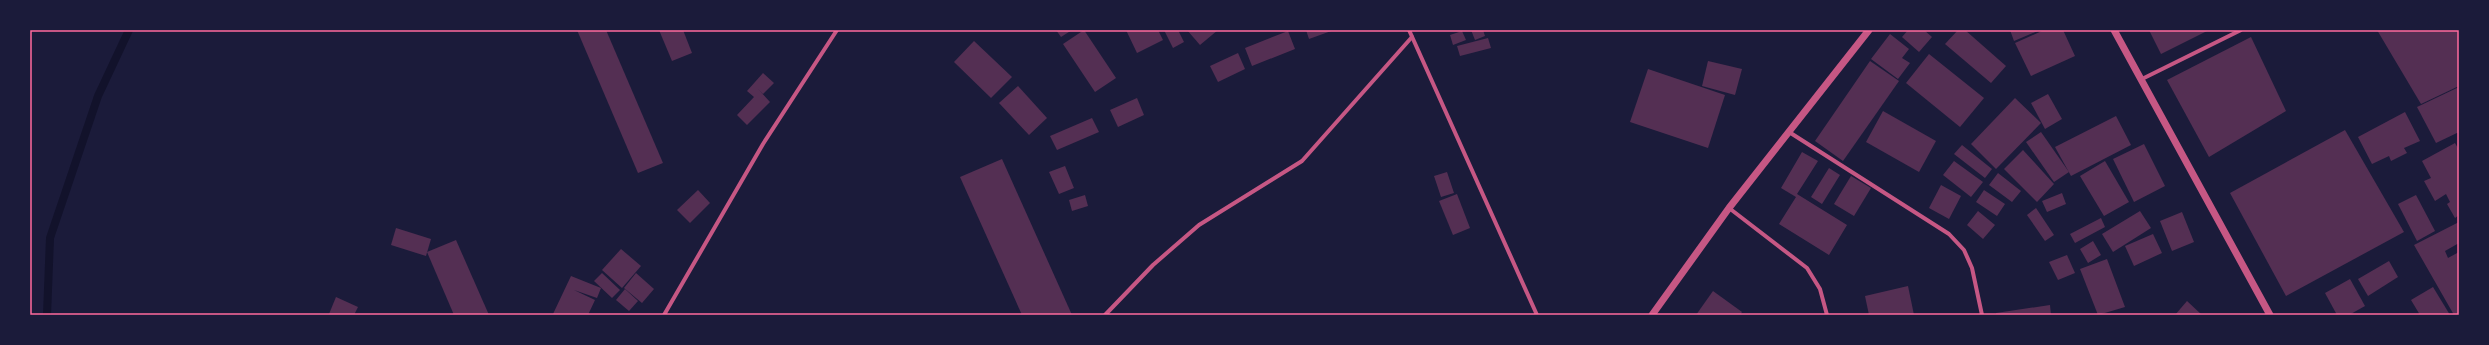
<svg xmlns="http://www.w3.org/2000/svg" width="2489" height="345" font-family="Overpass,sans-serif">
  <rect width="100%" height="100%" fill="#1b1b3a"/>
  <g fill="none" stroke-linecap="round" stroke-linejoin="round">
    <polyline stroke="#12122b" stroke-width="8" points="47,315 50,238 98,96 129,30"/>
  </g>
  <g fill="#542f53">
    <polygon points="577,30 606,30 663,163 638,173"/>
    <polygon points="659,30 683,30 692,53 672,61"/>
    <polygon points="1056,30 1072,30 1061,37"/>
    <polygon points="1084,30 1116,78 1095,92 1063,44"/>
    <polygon points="1126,30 1158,30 1163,40 1137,53"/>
    <polygon points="1164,30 1178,30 1184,42 1173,48"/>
    <polygon points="1187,30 1218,30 1200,45"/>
    <polygon points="1306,30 1334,30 1309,39"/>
    <polygon points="1471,30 1483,30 1485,36 1475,40"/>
    <polygon points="1908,30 1924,30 1932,37 1919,52 1902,37"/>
    <polygon points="1958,30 1965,30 2006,66 1991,83 1945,44"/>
    <polygon points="2010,30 2040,30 2014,41"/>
    <polygon points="2044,30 2063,30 2075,56 2031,76 2015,43"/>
    <polygon points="2149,30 2209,30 2161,54"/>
    <polygon points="2377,30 2459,30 2459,86 2421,104"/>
    <polygon points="1288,31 1295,49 1252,66 1245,48"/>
    <polygon points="1462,31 1466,40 1453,45 1450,35"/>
    <polygon points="1890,34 1909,49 1902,58 1910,63 1898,79 1871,59"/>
    <polygon points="2251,37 2286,111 2209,157 2167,80"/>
    <polygon points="1488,38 1491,48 1460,56 1457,46"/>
    <polygon points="974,41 1012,77 991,98 954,62"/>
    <polygon points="1238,53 1245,69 1218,82 1210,66"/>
    <polygon points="1929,54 1984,98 1960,127 1906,83"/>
    <polygon points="1708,61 1742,69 1735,95 1702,86"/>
    <polygon points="1870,61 1899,81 1843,161 1815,141"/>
    <polygon points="1648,69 1725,95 1708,148 1630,122"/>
    <polygon points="763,73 774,83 763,94 758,89 770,102 747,125 737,115 754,97 747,91"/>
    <polygon points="1018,86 1047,118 1029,135 999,103"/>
    <polygon points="2459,87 2459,132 2436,143 2417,107"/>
    <polygon points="2048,94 2062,119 2045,129 2031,103"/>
    <polygon points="1137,98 1144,115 1118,127 1110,110"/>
    <polygon points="2015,98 2041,123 1996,169 1971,144"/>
    <polygon points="1883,111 1936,141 1919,172 1866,142"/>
    <polygon points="2405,112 2420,141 2404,148 2407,153 2391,161 2389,156 2372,164 2358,137"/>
    <polygon points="2116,116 2131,145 2071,176 2055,147"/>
    <polygon points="1092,118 1099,132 1057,150 1050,136"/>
    <polygon points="2345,130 2404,232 2286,296 2230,193"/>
    <polygon points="2041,132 2069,172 2054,182 2026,142"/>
    <polygon points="2455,143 2459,150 2459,215 2455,218 2447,204 2450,202 2446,194 2435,201 2424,181 2431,178 2422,161"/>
    <polygon points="2144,144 2165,186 2134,202 2113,159"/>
    <polygon points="1962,145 1992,169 1985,178 1954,154"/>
    <polygon points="2023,150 2054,184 2037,202 2004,169"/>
    <polygon points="1802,152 1818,161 1797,194 1847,225 1829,255 1779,224 1796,197 1781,188"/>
    <polygon points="1002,159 1072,315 1022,315 960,177"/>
    <polygon points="1954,161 1983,182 1971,197 1943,175"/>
    <polygon points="2105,161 2129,202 2104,216 2080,176"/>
    <polygon points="1065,166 1074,188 1059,194 1049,172"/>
    <polygon points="1829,168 1840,175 1822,204 1811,197"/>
    <polygon points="1447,172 1454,193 1441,197 1434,176"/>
    <polygon points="1998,173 2021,191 2012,202 1989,185"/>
    <polygon points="1851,176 1871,188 1854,216 1834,204"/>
    <polygon points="1941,185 1961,196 1949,219 1929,208"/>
    <polygon points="698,190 710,203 690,223 677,210"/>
    <polygon points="1984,190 2005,204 1997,216 1976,202"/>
    <polygon points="2062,193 2066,204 2047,212 2042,201"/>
    <polygon points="1457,194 1470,228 1453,235 1439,201"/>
    <polygon points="1085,195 1088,206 1072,211 1069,200"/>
    <polygon points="2416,195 2435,231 2417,241 2398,204"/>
    <polygon points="2036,208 2054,235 2045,241 2027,215"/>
    <polygon points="1978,211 1995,225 1983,239 1967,225"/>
    <polygon points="2140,211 2151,228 2113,252 2102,234"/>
    <polygon points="2182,212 2194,242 2172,251 2160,221"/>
    <polygon points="2101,218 2105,227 2075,243 2070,234"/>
    <polygon points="2459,222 2459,243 2445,251 2448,258 2459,252 2459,315 2454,315 2414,245"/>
    <polygon points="396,228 431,239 426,256 391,245"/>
    <polygon points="2153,234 2162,253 2134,266 2125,246"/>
    <polygon points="456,240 489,315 454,315 427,252"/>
    <polygon points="2093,241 2101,255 2088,263 2080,249"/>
    <polygon points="621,249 641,266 622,288 602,270"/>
    <polygon points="2067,255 2075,273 2058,280 2049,262"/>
    <polygon points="2107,259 2125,307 2098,315 2080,269"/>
    <polygon points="2389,261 2398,277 2368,296 2358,279"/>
    <polygon points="602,273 620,290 612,298 594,281"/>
    <polygon points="636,273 654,289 642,303 624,288"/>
    <polygon points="571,276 601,288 597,298 574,290 595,300 588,315 553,314"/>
    <polygon points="2350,279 2365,306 2349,315 2337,315 2325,293"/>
    <polygon points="1908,286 1914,315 1869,315 1865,296"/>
    <polygon points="2433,287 2450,315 2420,315 2411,300"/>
    <polygon points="625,289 638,301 629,311 616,300"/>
    <polygon points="1713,291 1742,312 1740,315 1696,315"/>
    <polygon points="336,297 358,307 354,315 329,314"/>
    <polygon points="2187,301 2202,315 2175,315"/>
    <polygon points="2050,305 2051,315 1996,315 1996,313"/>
  </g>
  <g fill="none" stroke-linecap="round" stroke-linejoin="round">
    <g stroke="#c65784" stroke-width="4">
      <polyline points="1409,30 1537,315"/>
      <polyline points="2142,79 2241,30"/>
      <polyline points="1789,132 1949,234 1964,250 1972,268 1982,315"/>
      <polyline points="1729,208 1807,268 1820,289 1827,315"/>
      <polyline points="664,315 763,144 837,30"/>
      <polyline points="1105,315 1153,265 1199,225 1302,161 1412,37"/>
    </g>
    <g stroke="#c65784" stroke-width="7">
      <polyline points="2114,30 2270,315"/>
      <polyline points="1652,315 1729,208 1869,30"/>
    </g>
  </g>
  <rect width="2489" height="345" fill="none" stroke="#1b1b3a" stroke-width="62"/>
  <rect x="31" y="31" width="2427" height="283" fill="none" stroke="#ff6b9d" stroke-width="1.5"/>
</svg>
